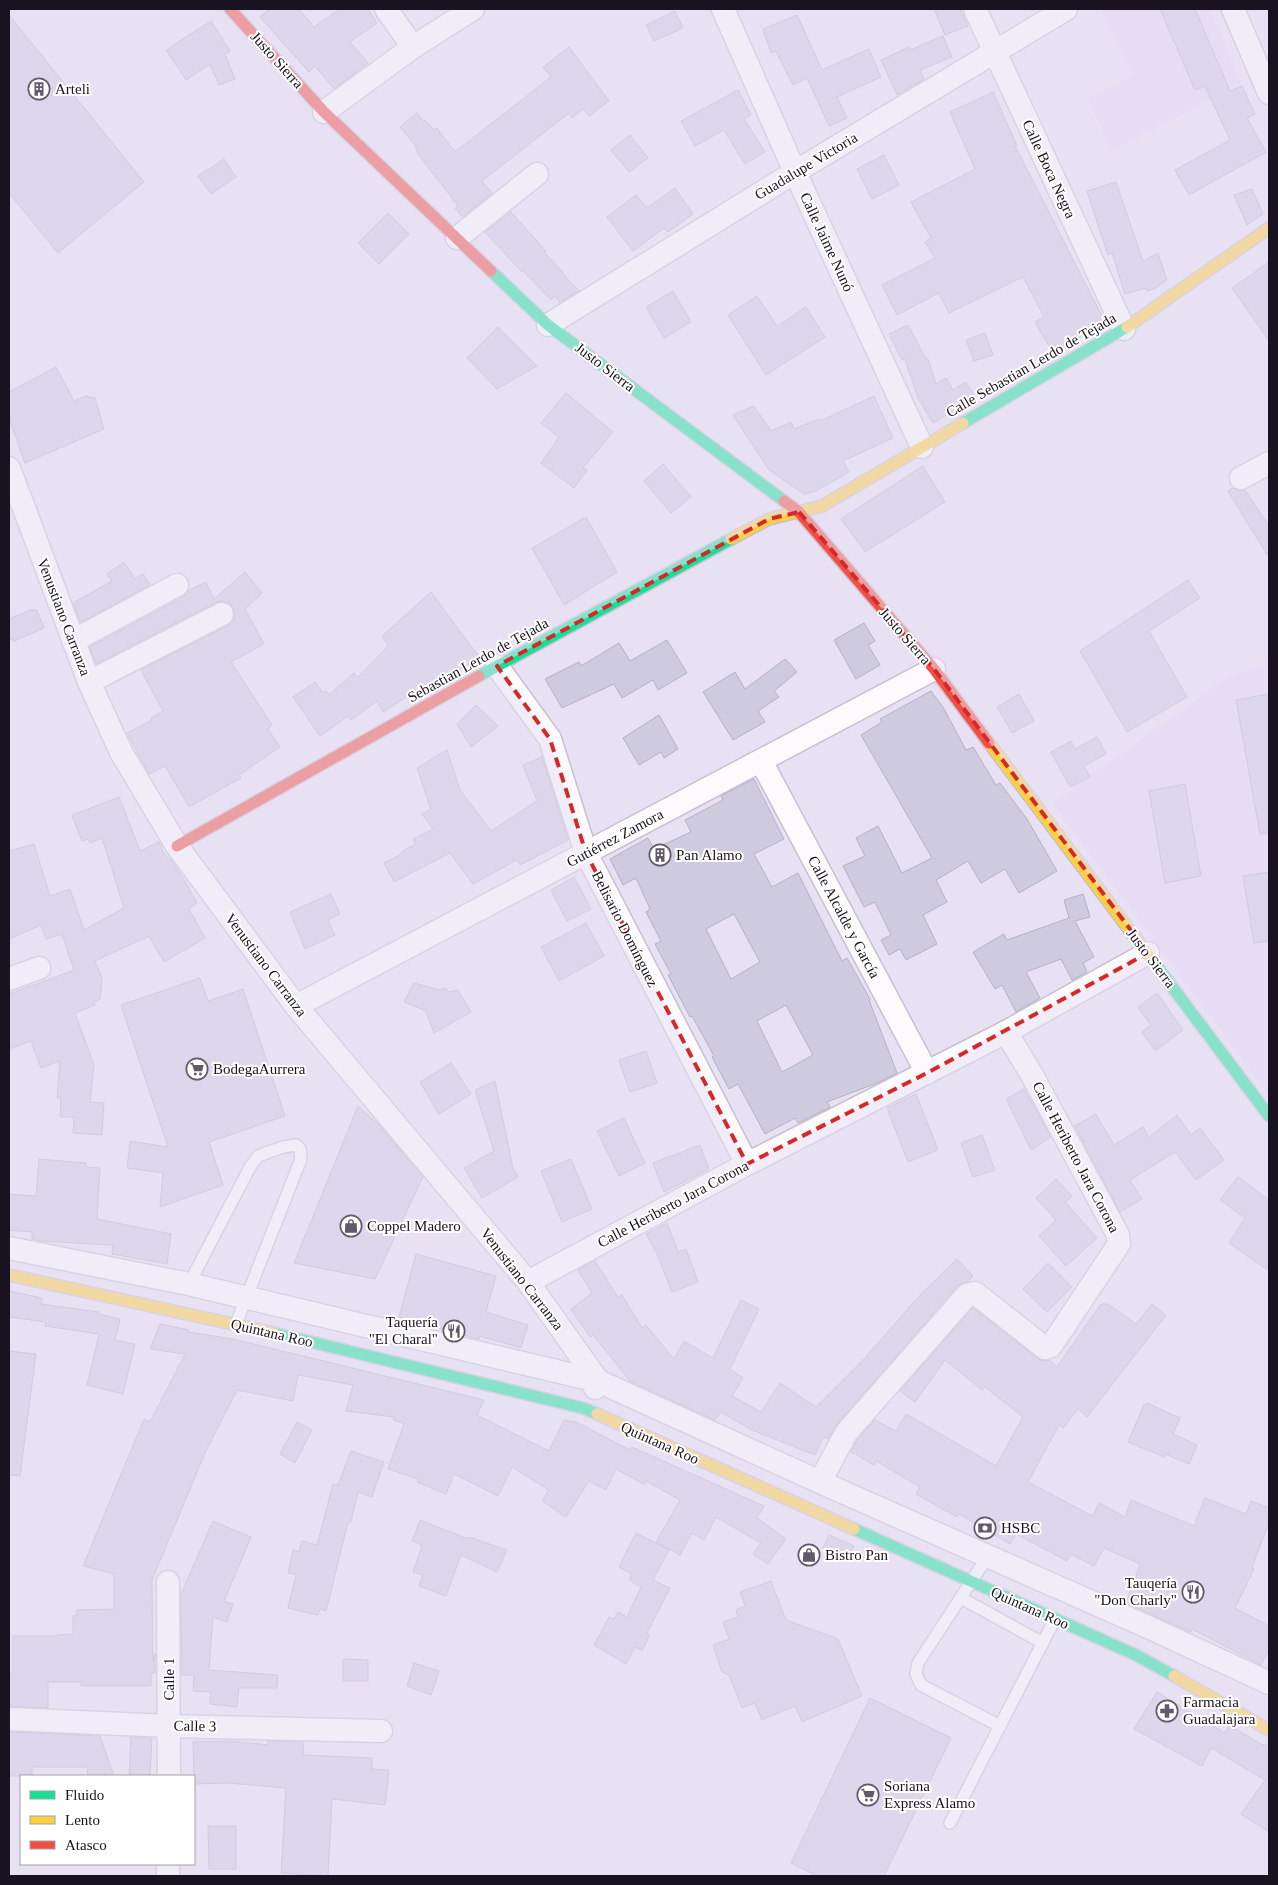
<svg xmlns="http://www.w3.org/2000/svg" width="1278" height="1885" font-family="Georgia,serif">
  <rect width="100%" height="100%" fill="#e8e1f4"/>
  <g fill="#e4d8f7">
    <polygon points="1106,9 1209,9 1242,83 1112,151 1087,98 1133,75 1102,11"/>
    <polygon points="1269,662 1269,1096 1052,803 1228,677"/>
  </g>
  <g fill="#cecbdf" stroke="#b5b2c2" fill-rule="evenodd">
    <polygon points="270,9 299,9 314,27 340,9 368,9 377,23 350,42 368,63 334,89 315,66 309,72 260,17"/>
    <polygon points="934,9 960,9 968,26 945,35"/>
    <polygon points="1160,9 1195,9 1230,91 1242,86 1255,114 1247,118 1266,152 1189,195 1175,170 1230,140 1205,86 1195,90"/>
    <polygon points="675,11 683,28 654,41 646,25"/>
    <polygon points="9,15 144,182 58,253 9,193"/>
    <polygon points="797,15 822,70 869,49 881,77 837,97 847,118 829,126 807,78 793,85 776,51 771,53 763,29"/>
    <polygon points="211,21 230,51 225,54 235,79 219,85 210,64 186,80 166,50"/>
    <polygon points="943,36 952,57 920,70 924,79 897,95 881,60 909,47 910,50"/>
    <polygon points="569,47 609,101 589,116 583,109 572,118 569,113 482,181 492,193 462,217 455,208 458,206 418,154 415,145 400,127 417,113 424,122 425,120 434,130 437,128 455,152 551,77 543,67"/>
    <polygon points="738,90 751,115 744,119 765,152 745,164 724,130 695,146 681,121"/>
    <polygon points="993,92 1017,146 1015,146 1105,322 1053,353 1035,322 1044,317 1023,277 949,313 939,293 897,315 882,285 935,258 925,242 931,238 911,202 975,169 950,112"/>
    <polygon points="630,135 648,158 629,172 611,150"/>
    <polygon points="884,155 899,185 872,199 857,169"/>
    <polygon points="224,159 236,177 211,194 198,176"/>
    <polygon points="1116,182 1143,261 1158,253 1167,280 1156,288 1147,291 1146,288 1125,294 1112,253 1108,255 1087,191"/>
    <polygon points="675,188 693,214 668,232 664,228 633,251 607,217 636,195 647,208"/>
    <polygon points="1252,189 1263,214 1247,225 1234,195"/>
    <polygon points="511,212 546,251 544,252 563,272 562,273 579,291 560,302 554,296 551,300 523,271 522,272 485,232"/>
    <polygon points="388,213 409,234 379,264 358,243"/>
    <polygon points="1269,262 1269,341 1232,288"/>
    <polygon points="673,291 691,322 664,338 646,307"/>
    <polygon points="757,296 777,326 806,307 825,337 766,375 728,315"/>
    <polygon points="908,325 926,359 928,359 936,384 946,378 953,390 966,382 976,398 933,423 918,398 905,359 902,360 889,334"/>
    <polygon points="498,327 537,366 497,389 467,358"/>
    <polygon points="985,333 993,355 974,361 966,340"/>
    <polygon points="56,367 74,401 85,396 95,398 104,429 25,463 9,418 9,392"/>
    <polygon points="566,393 613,432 583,468 587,470 574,488 541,463 559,437 541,423"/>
    <polygon points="874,396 893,438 843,461 849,472 816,491 804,494 769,470 733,415 754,406 771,431 791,422 794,429 819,419 820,421"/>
    <polygon points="663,464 691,497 671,513 644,481"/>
    <polygon points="923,466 945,502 865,552 841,519"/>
    <polygon points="1233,488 1240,491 1245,490 1269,526 1269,558 1228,491"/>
    <polygon points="586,517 617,572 564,605 532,548"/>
    <polygon points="124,562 135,579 143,574 150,585 81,622 73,603 112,581 107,574"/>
    <polygon points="245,572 262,593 245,609 264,644 231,662 272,725 268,729 280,747 239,775 241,778 189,807 165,766 149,774 127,733 152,720 151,718 163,711 141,670 228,626 233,622 235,615 233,608 230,603 223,601 216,602 96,664 90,647 183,597 189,590 206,582 214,599"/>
    <polygon points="1188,580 1200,598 1149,631 1187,697 1127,732 1080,651"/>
    <polygon points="431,592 480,658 421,691 419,689 383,712 377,701 351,720 348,716 320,736 293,697 315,682 323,693 326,691 329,695 354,673 357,678 388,646 382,636"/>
    <polygon points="30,610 37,610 44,628 14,641 13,639 9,640 9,619"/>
    <polygon points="864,623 875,641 868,645 880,665 856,679 834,640"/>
    <polygon points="667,640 687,673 658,690 653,680 622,698 614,684 562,708 545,679 579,662 581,666 619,643 630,661"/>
    <polygon points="785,659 797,672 774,691 779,697 758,711 765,722 733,740 703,692 735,672 745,689"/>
    <polygon points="931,691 943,707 966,750 973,747 996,785 1000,783 1027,819 1057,871 1019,893 1005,869 981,883 968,861 936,880 947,902 923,915 937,944 906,960 900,949 889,955 881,940 891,935 875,902 864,907 843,866 865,856 856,838 878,826 902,873 932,858 861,735 882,722 880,719"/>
    <polygon points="1019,694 1034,721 1012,733 997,707"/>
    <polygon points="1269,694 1269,833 1260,834 1236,700"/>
    <polygon points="476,705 498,726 471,747 457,724"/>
    <polygon points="659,715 678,749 664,758 661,752 639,765 623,738"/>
    <polygon points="1097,737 1106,754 1084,766 1090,777 1070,787 1051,752 1071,741 1075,749"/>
    <polygon points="447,750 460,790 491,831 537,801 523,765 542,757 568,840 520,865 517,860 473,884 450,853 394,882 384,863 402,854 401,852 416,844 413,839 433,829 422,814 431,809 417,768"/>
    <path d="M754 779 784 839 754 854 772 887 798 873 842 961 847 958 870 999 869 1000 897 1073 877 1083 827 1102 830 1107 798 1123 795 1118 765 1134 738 1084 729 1089 712 1057 714 1056 692 1016 690 1017 668 975 671 974 655 944 661 941 646 912 650 909 636 878 623 885 610 859 648 838 654 849 691 832 685 820 723 800 721 796ZM734 914 760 962 731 979 706 929ZM786 1005 813 1055 782 1072 757 1021Z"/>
    <polygon points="1185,784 1201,876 1165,883 1149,791"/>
    <polygon points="119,797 140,851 159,842 164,854 171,860 183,878 197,903 189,909 205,938 164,962 149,936 105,956 104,955 104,957 95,961 102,978 100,999 94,1002 95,1005 75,1013 94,1065 90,1102 104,1103 102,1135 73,1133 74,1117 60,1117 61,1098 57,1098 60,1061 41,1068 31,1041 9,1049 9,994 74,970 62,934 46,939 41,925 9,939 9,851 34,844 50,896 70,889 84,930 124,908 102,838 90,843 88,839 82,841 72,815"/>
    <polygon points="1269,872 1269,941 1254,943 1243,876"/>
    <polygon points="574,877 591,909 567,921 551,890"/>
    <polygon points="331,894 340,914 328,920 335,935 305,949 290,912"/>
    <polygon points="1083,894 1090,917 1075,921 1094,957 1083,963 1087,972 1072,980 1061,959 1026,972 1040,998 1016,1012 1002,985 995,989 973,952 1004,934 1007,940 1069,918 1064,900"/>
    <polygon points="586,923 604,956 559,981 541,947"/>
    <polygon points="200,978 208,1001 243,989 285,1116 209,1142 223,1185 160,1207 163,1173 127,1168 130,1141 168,1147 121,1005"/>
    <polygon points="414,983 440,990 446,988 448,992 458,990 471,1012 434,1033 426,1011 404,1002"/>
    <polygon points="1157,993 1183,1030 1155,1051 1142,1032 1151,1025 1138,1007"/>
    <polygon points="646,1051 657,1083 630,1092 619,1060"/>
    <polygon points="451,1063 471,1094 439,1114 420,1082"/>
    <polygon points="495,1081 513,1168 518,1177 482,1198 464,1168 494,1151 475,1090"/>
    <polygon points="1024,1089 1051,1137 1031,1150 1006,1099"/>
    <polygon points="916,1094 938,1150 908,1162 887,1108"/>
    <polygon points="358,1106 378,1124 423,1177 375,1279 294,1263"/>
    <polygon points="1096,1114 1114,1145 1143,1127 1149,1137 1177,1115 1191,1135 1200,1128 1224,1160 1196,1180 1175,1152 1130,1180 1142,1199 1120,1212 1075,1126"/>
    <polygon points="624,1118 645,1163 619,1176 597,1131"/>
    <polygon points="982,1135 995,1170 973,1177 961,1143"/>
    <polygon points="700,1145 709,1169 664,1192 653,1163"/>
    <polygon points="39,1159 86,1163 86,1167 100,1168 97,1219 171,1234 167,1264 112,1254 113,1245 40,1241 32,1239 32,1232 9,1230 9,1194 36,1196"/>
    <polygon points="571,1159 592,1209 562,1222 541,1171"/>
    <polygon points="1238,1177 1269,1200 1269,1271 1229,1243 1245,1218 1220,1200"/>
    <polygon points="1056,1179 1072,1196 1065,1202 1097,1238 1066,1266 1039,1236 1056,1220 1036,1198"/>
    <polygon points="667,1223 678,1252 686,1249 698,1282 672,1292 657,1254 646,1234"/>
    <polygon points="416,1254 496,1276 486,1312 528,1325 521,1348 480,1336 479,1339 399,1317"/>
    <polygon points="957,1259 973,1276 968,1281 957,1286 836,1425 828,1439 823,1437 815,1455 752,1430 721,1412 715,1420 630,1381 593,1335 590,1337 571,1309 592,1293 578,1270 595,1261 618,1297 622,1295 642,1328 646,1325 674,1359 684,1341 713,1358 741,1300 759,1309 730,1369 743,1378 732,1396 761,1412 780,1383 816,1407 862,1361 921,1294"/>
    <polygon points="1048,1263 1072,1287 1047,1312 1023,1289"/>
    <polygon points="9,1291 42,1298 41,1304 99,1312 98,1314 120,1319 115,1340 135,1344 123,1394 87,1385 99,1334 45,1326 46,1322 9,1317"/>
    <polygon points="1101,1304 1108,1304 1136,1324 1152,1304 1166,1315 1087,1417 1078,1409 1063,1428 1059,1425 1028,1482 1093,1516 1099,1503 1125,1517 1131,1500 1194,1526 1205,1498 1246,1514 1251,1501 1269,1508 1269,1522 1252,1568 1254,1569 1235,1608 1269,1626 1269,1649 1261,1665 1192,1629 1191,1632 1126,1603 1140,1564 1104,1548 1094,1566 1071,1554 1067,1561 1016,1534 1010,1544 959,1514 957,1517 916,1494 920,1487 876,1461 874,1465 851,1452 857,1440 875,1420 896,1431 906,1414 996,1466 1023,1417 985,1387 982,1390 945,1360 915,1402 900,1391 973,1308 1037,1358 1042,1361 1049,1360 1057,1367"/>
    <polygon points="160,1324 189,1330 188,1332 233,1339 484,1400 477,1415 549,1451 564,1420 576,1422 630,1450 632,1447 764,1506 757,1518 786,1539 768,1564 753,1554 761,1543 716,1517 704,1540 692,1533 680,1555 656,1542 680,1500 646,1481 644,1484 616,1469 606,1490 589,1481 566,1517 542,1501 549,1490 512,1467 498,1496 454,1474 446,1494 417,1482 419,1479 388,1469 404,1423 393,1420 394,1417 346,1411 353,1385 298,1375 293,1401 237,1390 205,1453 152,1580 153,1661 155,1654 155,1673 151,1673 151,1686 81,1686 81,1682 48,1682 48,1708 9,1706 9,1674 13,1674 13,1636 57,1636 57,1635 73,1634 73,1616 77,1616 77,1610 114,1609 114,1574 83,1566 144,1419 150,1422 185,1354 150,1349"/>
    <polygon points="9,1351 36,1354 20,1476 9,1475"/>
    <polygon points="1147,1403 1180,1418 1173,1434 1197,1445 1189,1464 1165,1454 1164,1457 1128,1442 1144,1405 1145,1405"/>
    <polygon points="297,1422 312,1430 295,1463 280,1454"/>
    <polygon points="351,1451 384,1462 372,1497 358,1492 351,1522 348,1522 326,1611 320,1609 318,1615 288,1608 296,1575 288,1573 293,1550 299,1552 302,1541 317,1545 333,1484 338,1485"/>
    <polygon points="420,1520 468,1539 469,1537 507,1550 497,1572 461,1555 446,1596 419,1586 423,1575 413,1572 422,1545 412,1541"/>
    <polygon points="213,1521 251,1537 224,1601 233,1604 227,1622 213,1617 209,1670 278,1675 277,1688 239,1688 237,1707 210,1704 211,1692 193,1691 194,1675 182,1675 181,1594"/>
    <polygon points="636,1533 669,1550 653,1580 670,1588 647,1633 650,1635 642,1651 635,1647 626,1664 594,1645 609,1617 614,1619 618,1612 627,1617 641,1587 629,1580 632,1574 619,1567"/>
    <polygon points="829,1535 854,1546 847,1560 823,1548"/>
    <polygon points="771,1581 786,1620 838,1639 862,1696 802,1722 795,1706 762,1720 755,1703 742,1708 729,1675 722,1672 713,1645 729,1639 723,1622 738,1617 736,1610 745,1606 740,1592"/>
    <polygon points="343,1659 368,1660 368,1681 343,1681"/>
    <polygon points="414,1663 439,1671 431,1695 407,1686"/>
    <polygon points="1157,1692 1225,1733 1229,1725 1261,1744 1269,1746 1269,1832 1241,1814 1265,1780 1211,1748 1202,1766 1134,1729"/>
    <polygon points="870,1698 951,1738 884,1876 817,1876 791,1863"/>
    <polygon points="9,1732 100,1736 114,1776 87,1776 88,1767 32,1767 32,1776 9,1776"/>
    <polygon points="131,1737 152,1738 150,1776 129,1776"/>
    <polygon points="232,1741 268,1745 268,1741 304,1742 303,1755 372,1758 372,1769 389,1770 385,1805 332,1799 328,1876 281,1873 286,1788 227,1783 194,1784 193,1742"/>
    <polygon points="208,1826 236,1826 236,1869 209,1869"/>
  </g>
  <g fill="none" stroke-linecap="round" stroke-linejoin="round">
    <g stroke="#c6c0d0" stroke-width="14">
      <g id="lane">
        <polyline points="189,1284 250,1167 258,1156 283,1147 296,1145 300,1149 301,1159 236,1324"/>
        <polyline points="988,1556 918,1663 916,1674 921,1685 1000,1726"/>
        <polyline points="961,1598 1043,1643"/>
        <polyline points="950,1823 1055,1619"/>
      </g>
    </g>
    <g stroke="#c6c0d0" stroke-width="25">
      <g id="street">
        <polyline points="386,9 413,47"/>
        <polyline points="723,9 795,172 922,447"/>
        <polyline points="975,9 1124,329"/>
        <polyline points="1233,9 1269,93"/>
        <polyline points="324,112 413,47 473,9"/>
        <polyline points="457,238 537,174"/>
        <polyline points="548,325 795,172 1066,9"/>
        <polyline points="9,468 89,682 121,752 177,846 296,1006 528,1282 598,1381 595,1388"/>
        <polyline points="1241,478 1269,463"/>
        <polyline points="73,641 177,585"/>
        <polyline points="497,666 550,739 586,853 747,1164"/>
        <polyline points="89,682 222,614"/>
        <polyline points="761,761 927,1073"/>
        <polyline points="9,979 39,968"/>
        <polyline points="296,1006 934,669"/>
        <polyline points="9,1248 189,1284 598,1381 820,1482 1148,1627 1269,1683"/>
        <polyline points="528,1282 747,1164 1006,1032 1148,953"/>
        <polyline points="820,1482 846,1433 967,1295 975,1293 1045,1348 1051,1346 1119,1244 1118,1235 1032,1075 1006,1032"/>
        <polyline points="168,1582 169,1776"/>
        <polyline points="9,1719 169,1726 381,1731"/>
        <polyline points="168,1876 168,1864"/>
      </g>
    </g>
    <g stroke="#c6c0d0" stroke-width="14">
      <g id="fast">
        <polyline points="491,271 548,325 784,501"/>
        <polyline points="963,423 1127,327"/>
        <polyline points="479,676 731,539"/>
        <polyline points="1152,960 1269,1116"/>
        <polyline points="274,1333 583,1408 597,1414"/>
        <polyline points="854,1529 1136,1655 1174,1676"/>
      </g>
    </g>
    <g stroke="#c6c0d0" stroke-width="14">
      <g id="slow">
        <polyline points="1127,327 1269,228"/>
        <polyline points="731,539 769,519 822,506 963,423"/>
        <polyline points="989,743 1152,960"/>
        <polyline points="9,1275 274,1333"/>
        <polyline points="597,1414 854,1529"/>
        <polyline points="1174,1676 1269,1730"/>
      </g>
    </g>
    <g stroke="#c6c0d0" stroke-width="14">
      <g id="jam">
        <polyline points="230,9 324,112 491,271"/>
        <polyline points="784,501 799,512 934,669 989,743"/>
        <polyline points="177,846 479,676"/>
      </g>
    </g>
    <use href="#lane" stroke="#fcfafd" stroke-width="11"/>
    <use href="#street" stroke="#fcfafd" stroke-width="22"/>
    <use href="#fast" stroke="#16e098" stroke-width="11"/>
    <use href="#slow" stroke="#ffcf43" stroke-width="11"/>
    <use href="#jam" stroke="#f24e42" stroke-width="11"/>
  </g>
  <path d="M0 0H1278V1885H0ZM799 512 934 669 1148 953 927 1073 747 1164 586 853 550 739 497 666 769 519Z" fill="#e8e1f4" fill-opacity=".55" fill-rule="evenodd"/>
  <path fill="none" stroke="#d62828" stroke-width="4" stroke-dasharray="10 6" stroke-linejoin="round" d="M799 512 934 669 1148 953 927 1073 747 1164 586 853 550 739 497 666 769 519Z"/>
  <defs>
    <g id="building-ring" transform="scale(1.125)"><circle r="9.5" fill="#fff" stroke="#615a6b" stroke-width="1.5"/><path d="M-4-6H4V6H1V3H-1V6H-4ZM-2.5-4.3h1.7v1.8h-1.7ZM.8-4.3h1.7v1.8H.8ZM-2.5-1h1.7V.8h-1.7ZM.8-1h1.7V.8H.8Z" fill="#615a6b"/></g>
    <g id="supermarket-ring" transform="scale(1.125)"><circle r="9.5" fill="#fff" stroke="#615a6b" stroke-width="1.5"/><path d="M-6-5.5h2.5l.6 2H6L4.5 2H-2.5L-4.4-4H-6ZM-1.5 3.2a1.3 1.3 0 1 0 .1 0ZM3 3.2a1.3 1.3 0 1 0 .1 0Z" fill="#615a6b"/></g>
    <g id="shop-ring" transform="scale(1.125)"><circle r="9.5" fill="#fff" stroke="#615a6b" stroke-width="1.5"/><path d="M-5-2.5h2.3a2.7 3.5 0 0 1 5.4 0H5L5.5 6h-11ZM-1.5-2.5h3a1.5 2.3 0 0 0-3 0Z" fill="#615a6b"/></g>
    <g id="restaurant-ring" transform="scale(1.125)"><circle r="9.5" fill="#fff" stroke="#615a6b" stroke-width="1.5"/><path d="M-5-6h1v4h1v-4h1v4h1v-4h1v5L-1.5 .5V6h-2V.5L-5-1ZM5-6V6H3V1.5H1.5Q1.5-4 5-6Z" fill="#615a6b"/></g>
    <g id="bank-ring" transform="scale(1.125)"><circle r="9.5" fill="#fff" stroke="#615a6b" stroke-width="1.5"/><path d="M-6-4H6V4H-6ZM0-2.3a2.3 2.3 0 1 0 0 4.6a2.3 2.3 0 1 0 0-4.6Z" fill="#615a6b"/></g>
    <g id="pharmacy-ring" transform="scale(1.125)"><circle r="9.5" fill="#fff" stroke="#615a6b" stroke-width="1.5"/><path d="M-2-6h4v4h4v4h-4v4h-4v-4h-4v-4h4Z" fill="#615a6b"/></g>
  </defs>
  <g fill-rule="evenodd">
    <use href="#building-ring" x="39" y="89"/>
    <use href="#building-ring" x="660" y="855"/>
    <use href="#supermarket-ring" x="197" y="1069"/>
    <use href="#shop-ring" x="351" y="1226"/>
    <use href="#restaurant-ring" x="454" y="1331"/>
    <use href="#bank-ring" x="985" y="1528"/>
    <use href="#shop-ring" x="809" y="1555"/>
    <use href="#restaurant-ring" x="1193" y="1592"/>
    <use href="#pharmacy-ring" x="1167" y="1711"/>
    <use href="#supermarket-ring" x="868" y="1795"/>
  </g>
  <g text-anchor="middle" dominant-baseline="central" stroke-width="4" stroke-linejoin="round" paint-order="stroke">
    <g font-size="15" fill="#191221" stroke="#fff">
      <text transform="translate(277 60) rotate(48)">Justo Sierra</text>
      <text transform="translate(806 166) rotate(-31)">Guadalupe Victoria</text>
      <text transform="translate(1049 169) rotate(65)">Calle Boca Negra</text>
      <text transform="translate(827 242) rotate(65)">Calle Jaime Nunó</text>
      <text transform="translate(1031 365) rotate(-30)">Calle Sebastian Lerdo de Tejada</text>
      <text transform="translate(605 367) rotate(37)">Justo Sierra</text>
      <text transform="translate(64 617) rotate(69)">Venustiano Carranza</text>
      <text transform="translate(905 636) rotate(49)">Justo Sierra</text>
      <text transform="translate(478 660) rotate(-29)">Sebastian Lerdo de Tejada</text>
      <text transform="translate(615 838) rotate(-28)">Gutiérrez Zamora</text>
      <text transform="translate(844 917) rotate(62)">Calle Alcalde y García</text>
      <text transform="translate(625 929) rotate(63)">Belisario Domínguez</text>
      <text transform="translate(1151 958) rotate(53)">Justo Sierra</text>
      <text transform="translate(266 965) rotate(53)">Venustiano Carranza</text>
      <text transform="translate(1076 1157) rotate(62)">Calle Heriberto Jara Corona</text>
      <text transform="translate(673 1204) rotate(-28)">Calle Heriberto Jara Corona</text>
      <text transform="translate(522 1279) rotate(52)">Venustiano Carranza</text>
      <text transform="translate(272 1333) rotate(13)">Quintana Roo</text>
      <text transform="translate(660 1443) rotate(24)">Quintana Roo</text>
      <text transform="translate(1030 1608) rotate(24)">Quintana Roo</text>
      <text transform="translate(169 1679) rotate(-90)">Calle 1</text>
      <text transform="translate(195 1726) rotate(1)">Calle 3</text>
    </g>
    <g font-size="15" fill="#191221" stroke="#fff" text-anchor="start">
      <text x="55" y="89">Arteli</text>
      <text x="676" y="855">Pan Alamo</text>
      <text x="213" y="1069">BodegaAurrera</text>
      <text x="367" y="1226">Coppel Madero</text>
      <text x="438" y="1322" text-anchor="end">Taquería<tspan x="438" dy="17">"El Charal"</tspan></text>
      <text x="1001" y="1528">HSBC</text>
      <text x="825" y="1555">Bistro Pan</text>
      <text x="1177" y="1583" text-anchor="end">Tauqería<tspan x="1177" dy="17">"Don Charly"</tspan></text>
      <text x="1183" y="1702">Farmacia<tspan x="1183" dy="17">Guadalajara</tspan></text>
      <text x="884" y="1786">Soriana<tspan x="884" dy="17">Express Alamo</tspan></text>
    </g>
  </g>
  <rect width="1278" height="1885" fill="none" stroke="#191221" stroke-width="20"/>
  <rect x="20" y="1775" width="175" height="90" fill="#ffffff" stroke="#a3a0a6"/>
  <rect x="30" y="1791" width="25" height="8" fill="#16e098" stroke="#a3a0a6"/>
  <text x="65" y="1800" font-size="15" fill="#191221">Fluido</text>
  <rect x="30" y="1816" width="25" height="8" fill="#ffcf43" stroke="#a3a0a6"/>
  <text x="65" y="1825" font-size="15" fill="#191221">Lento</text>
  <rect x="30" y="1841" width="25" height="8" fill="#f24e42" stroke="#a3a0a6"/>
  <text x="65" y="1850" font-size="15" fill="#191221">Atasco</text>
</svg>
